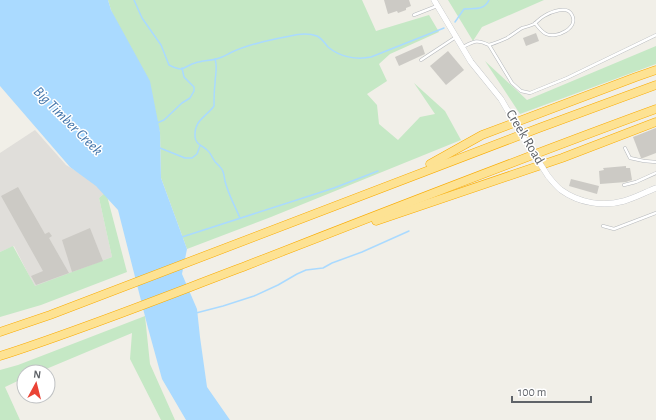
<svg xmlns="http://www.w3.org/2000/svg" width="656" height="420" font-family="'Alegreya Sans',sans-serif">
  <rect width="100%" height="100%" fill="#f1efe8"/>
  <polygon fill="#e0deda" points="35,130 66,165 103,187 106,192 99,198 112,257 35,287 14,246 0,252 0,153"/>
  <g fill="#c5e8c5">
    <polygon points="108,0 362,0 376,31 429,15 439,32 390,54 379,64 387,81 367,94 377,105 379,124 398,140 420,117 435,114 414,83 445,111 461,140 271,217 187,249 161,178 160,132 111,10"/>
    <polygon points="448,0 544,0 482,27 473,41"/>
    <polygon points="656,46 656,64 520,114 485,61 527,100"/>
    <polygon points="106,192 127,272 41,305 0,317 0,252 13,246 35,286 112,257 99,198"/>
    <polygon points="145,316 150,364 175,420 161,420 130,359 132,333 39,372 24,372 24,378 5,387 20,420 0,420 0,370 18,365"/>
  </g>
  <polygon fill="#aadaff" points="0,0 108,0 111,10 150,81 160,132 161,178 187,249 182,274 197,309 200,337 207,387 230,420 186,420 162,379 148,328 118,210 96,186 70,167 0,86"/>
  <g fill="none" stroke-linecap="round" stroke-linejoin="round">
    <g stroke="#aadaff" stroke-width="1.5">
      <path d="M134 0 142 18 161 45 169 65C173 67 177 69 181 69 186 68 190 64 195 63 204 60 214 61 222 57 225 56 228 54 230 53 249 44 270 40 290 36 298 34 309 33 317 36 321 38 325 43 328 47 340 57 356 60 371 57L444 28"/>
      <path d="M455 22 464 9C474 8 484 11 489 0"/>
      <path d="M215 59C218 69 215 74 215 84 214 91 214 99 214 106 205 118 194 120 195 137 196 145 202 145 207 150 211 153 211 156 214 160 215 163 218 164 220 167 224 170 224 176 225 181 228 194 235 206 240 218"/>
      <polyline points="157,123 164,120 182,103 190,98 194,91 194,87 184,77 182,68"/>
      <polyline points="160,148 185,158 192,158 197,154 200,146"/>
      <polyline points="182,237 334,188 378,171"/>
      <polyline points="196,313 223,306 254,296 278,285 297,274 306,270 323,268 332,263 362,252 409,231"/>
    </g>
  </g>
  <g fill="#cccac5">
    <polygon points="384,0 409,0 411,6 406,8 406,10 398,13 397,11 388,14"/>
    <polygon points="536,33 539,41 526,46 523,38"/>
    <polygon points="422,45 425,54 399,66 395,57"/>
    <polygon points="448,51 464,70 446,85 430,66"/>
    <polygon points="656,128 656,153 643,158 641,158 633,137"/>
    <polygon points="626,166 626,168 630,168 632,180 626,182 600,184 599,171 604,170 603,168"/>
    <polygon points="571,179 599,186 597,194 569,186"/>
    <polygon points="18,187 45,234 49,232 52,236 49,238 69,273 36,285 31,276 43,271 1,196"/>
    <polygon points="90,228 103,261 72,272 62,240"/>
  </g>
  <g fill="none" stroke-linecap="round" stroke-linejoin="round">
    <g stroke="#b5b8bc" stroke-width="3.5">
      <g id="service">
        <polyline points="414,15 437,6"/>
        <path d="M489 45C495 43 501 41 507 38 512 35 517 31 522 28 526 27 530 26 534 24 537 22 540 18 544 16 551 12 567 5 572 15 579 28 556 39 546 34 542 32 538 27 535 23"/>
        <path d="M463 47C474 41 477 39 489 45L512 83 521 91 530 93 567 78 656 35"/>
        <polyline points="421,60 456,37"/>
        <polyline points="625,148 630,158 644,161 656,162"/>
        <polyline points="624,185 636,182 656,173"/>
        <polyline points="603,226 614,229 656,213"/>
      </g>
    </g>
    <g stroke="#b5b8bc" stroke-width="6">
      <g id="tertiary">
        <polyline points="434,0 471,62 501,99 508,111"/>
        <path d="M548 176C552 181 556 186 561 190 579 203 603 207 624 201 635 198 646 192 656 188"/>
      </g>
    </g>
    <g stroke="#f9ab00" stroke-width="9">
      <g id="motorway">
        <polyline points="430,164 482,135 636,77 656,70"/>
        <polyline points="376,221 562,158 656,122"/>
        <polyline points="0,332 50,315 539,128 656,85"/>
        <path d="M0 356C84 329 166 296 248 265 384 212 519 159 656 109"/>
      </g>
    </g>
    <use href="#service" stroke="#fff" stroke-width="2.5"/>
    <use href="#tertiary" stroke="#fff" stroke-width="5.5"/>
    <use href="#motorway" stroke="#fde293" stroke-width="8"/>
    <g stroke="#b5b8bc" stroke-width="6" stroke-linecap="butt">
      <polyline id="tertiary-bridge" points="508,111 525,140 548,176"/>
    </g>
    <use href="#tertiary-bridge" stroke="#fff" stroke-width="5.5"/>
  </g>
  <g text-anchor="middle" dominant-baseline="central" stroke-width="3" stroke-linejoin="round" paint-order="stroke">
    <g font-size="14" fill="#5f6368" stroke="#fff">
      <text transform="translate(525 137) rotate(59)">Creek Road</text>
    </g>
    <g font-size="15" font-style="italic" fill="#4174aa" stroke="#fff">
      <text transform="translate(68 121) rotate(45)">Big Timber Creek</text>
    </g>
  </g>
  <g transform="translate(36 384) rotate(7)"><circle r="19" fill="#ffffff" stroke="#bfc1c3"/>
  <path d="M0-3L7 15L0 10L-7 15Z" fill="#ea4335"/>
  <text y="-6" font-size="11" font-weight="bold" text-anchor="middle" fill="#5f6368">N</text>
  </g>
  <path d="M512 396v6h79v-6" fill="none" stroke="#5f6368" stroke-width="2"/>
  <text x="518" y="396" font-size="12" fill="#5f6368" stroke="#ffffff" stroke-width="3" paint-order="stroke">100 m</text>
</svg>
